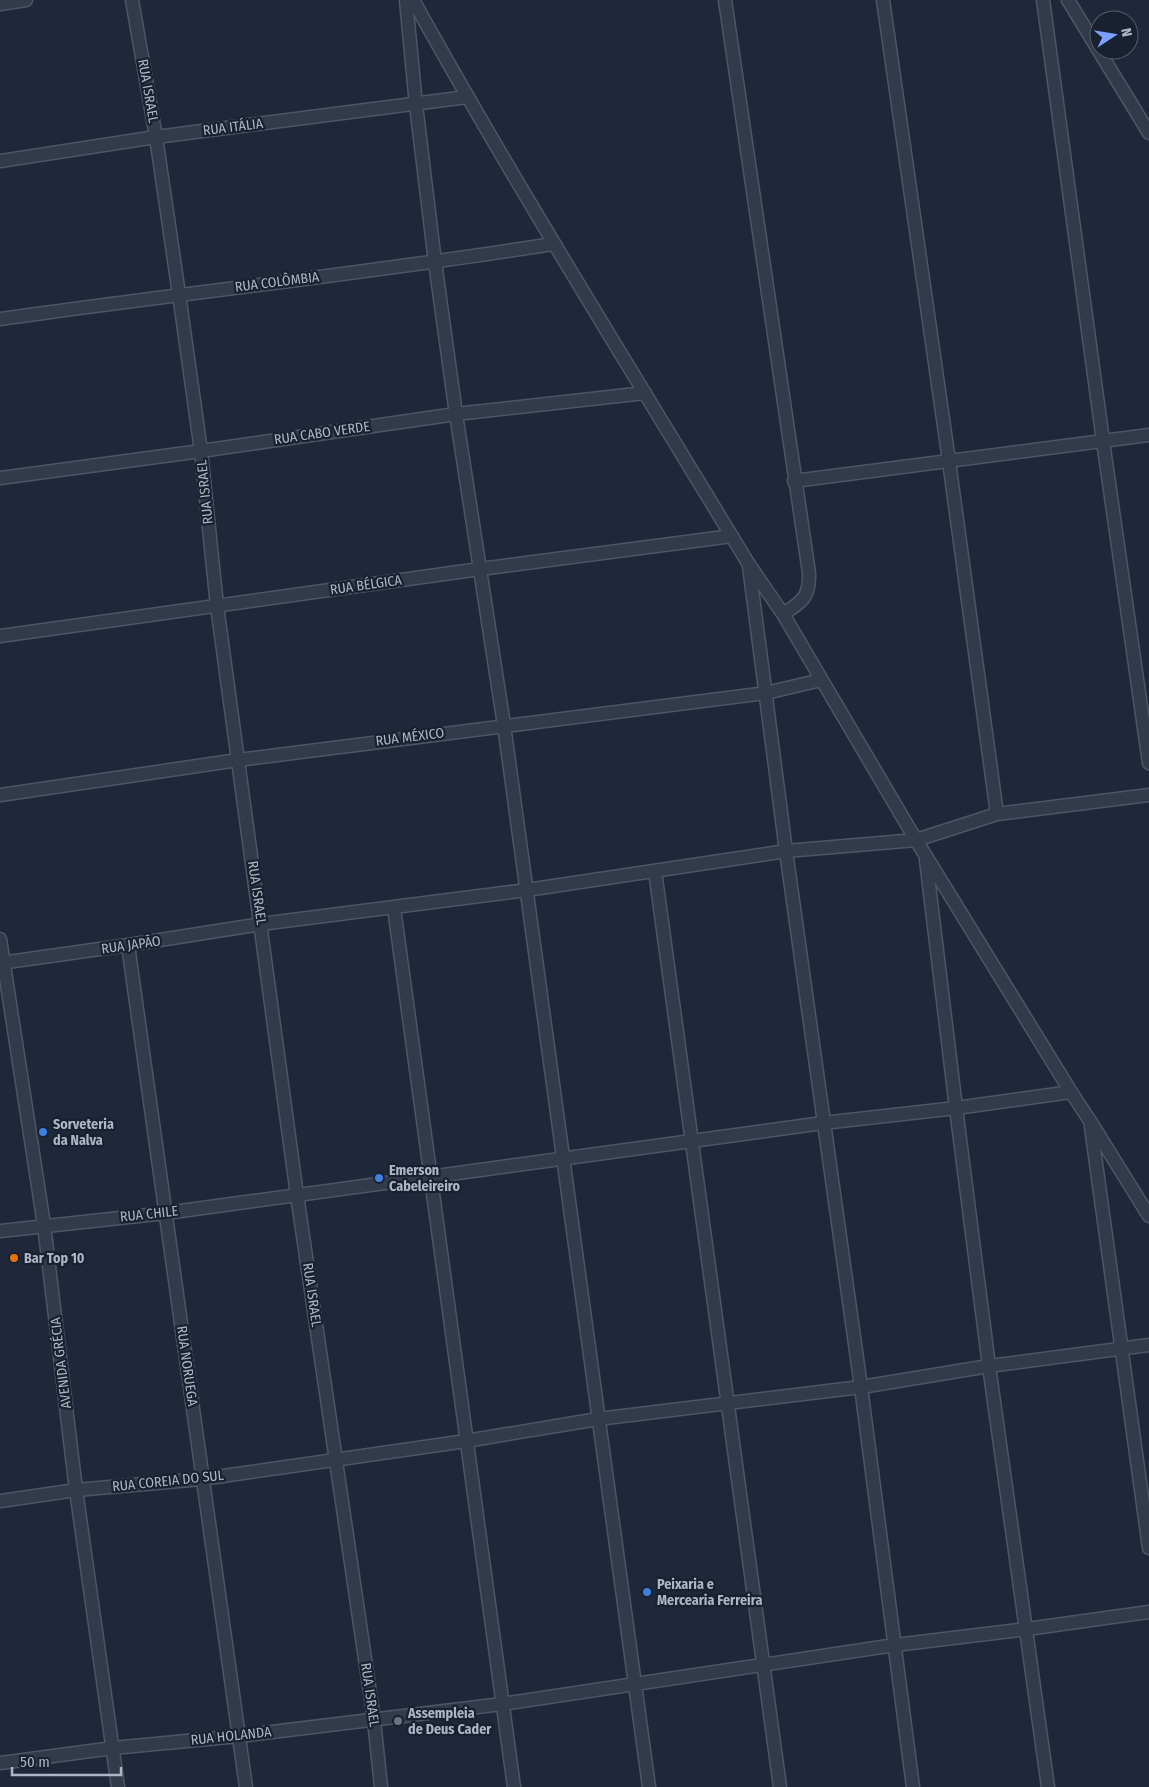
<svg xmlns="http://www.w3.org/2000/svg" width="1149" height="1787" font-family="'Fira Sans Condensed',sans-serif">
  <rect width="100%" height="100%" fill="#1f283b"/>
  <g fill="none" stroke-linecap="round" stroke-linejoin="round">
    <g stroke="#4e5565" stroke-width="15">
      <g id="minor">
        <polyline points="132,0 156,137 179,294 201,451 217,606 297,1195 374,1720 381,1787"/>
        <polyline points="406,0 416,105 435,262 456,414 504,725 649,1787"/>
        <path d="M413 0C519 191 635 376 748 563L783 614 916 840 1071 1092 1090 1121 1149 1216"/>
        <path d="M725 0 809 573C810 597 802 602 783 614"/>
        <polyline points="883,0 949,461 997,814"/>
        <polyline points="1043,0 1103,441 1149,763"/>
        <polyline points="1068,0 1149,133"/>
        <polyline points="0,4 26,0"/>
        <polyline points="0,161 156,137 467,97"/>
        <path d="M0 319C184 293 369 273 553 244"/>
        <polyline points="0,478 201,451 456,414 645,393"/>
        <polyline points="794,481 1149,435"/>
        <polyline points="749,566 786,851 861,1387 913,1787"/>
        <polyline points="0,636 480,569 732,536"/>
        <polyline points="0,795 238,760 766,693 821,680"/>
        <polyline points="926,860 956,1108 989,1366 1048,1787"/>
        <polyline points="655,871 780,1787"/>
        <polyline points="394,908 514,1787"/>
        <polyline points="0,939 44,1225 76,1490 118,1787"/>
        <polyline points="128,945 246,1787"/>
        <polyline points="0,963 128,945 261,924 527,890 786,851 916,840 997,814 1149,795"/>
        <polyline points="1091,1127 1149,1548"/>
        <polyline points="0,1231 166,1213 823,1123 956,1108 1071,1092"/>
        <polyline points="0,1501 76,1490 202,1479 466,1441 598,1419 861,1387 989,1366 1149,1345"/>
        <polyline points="0,1763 113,1748 239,1736 502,1704 895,1645 1027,1629 1149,1612"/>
      </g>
    </g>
    <use href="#minor" stroke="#333a4b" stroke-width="12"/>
  </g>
  <g fill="#3f7fe0" stroke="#19202f" stroke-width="2">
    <circle cx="43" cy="1132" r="5"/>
    <circle cx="379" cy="1178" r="5"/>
    <circle cx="647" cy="1592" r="5"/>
  </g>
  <circle fill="#e8710a" stroke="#19202f" stroke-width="2" cx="14" cy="1258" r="5"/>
  <circle fill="#6b7280" stroke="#19202f" stroke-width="2" cx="398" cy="1721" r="5"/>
  <g text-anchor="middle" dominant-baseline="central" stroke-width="4.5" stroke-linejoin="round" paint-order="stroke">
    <g font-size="14" fill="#aeb5c7" stroke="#19202f">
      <text transform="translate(148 91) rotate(80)">RUA ISRAEL</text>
      <text transform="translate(233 127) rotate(-7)">RUA ITÁLIA</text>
      <text transform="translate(277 282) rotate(-7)">RUA COLÔMBIA</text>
      <text transform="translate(322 433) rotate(-8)">RUA CABO VERDE</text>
      <text transform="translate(205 492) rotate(-96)">RUA ISRAEL</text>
      <text transform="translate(366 585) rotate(-8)">RUA BÉLGICA</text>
      <text transform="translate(410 737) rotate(-7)">RUA MÉXICO</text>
      <text transform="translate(257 893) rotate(82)">RUA ISRAEL</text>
      <text transform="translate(131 945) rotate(-8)">RUA JAPÃO</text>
      <text transform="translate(149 1214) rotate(-6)">RUA CHILE</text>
      <text transform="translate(312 1295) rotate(82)">RUA ISRAEL</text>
      <text transform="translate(61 1363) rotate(-97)">AVENIDA GRÉCIA</text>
      <text transform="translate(187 1366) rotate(82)">RUA NORUEGA</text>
      <text transform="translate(168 1481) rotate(-6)">RUA COREIA DO SUL</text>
      <text transform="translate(370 1695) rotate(82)">RUA ISRAEL</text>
      <text transform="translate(231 1736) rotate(-6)">RUA HOLANDA</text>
    </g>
    <g font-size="14" font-weight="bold" fill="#aeb5c7" stroke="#19202f" text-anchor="start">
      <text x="53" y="1124">Sorveteria<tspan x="53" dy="16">da Nalva</tspan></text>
      <text x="389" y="1170">Emerson<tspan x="389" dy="16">Cabeleireiro</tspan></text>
      <text x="24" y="1258">Bar Top 10</text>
      <text x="657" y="1584">Peixaria e<tspan x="657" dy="16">Mercearia Ferreira</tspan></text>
      <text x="408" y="1713">Assempleia<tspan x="408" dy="16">de Deus Cader</tspan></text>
    </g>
  </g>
  <g transform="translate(1114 35) rotate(78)"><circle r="24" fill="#19202f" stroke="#555c6c"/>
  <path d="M0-4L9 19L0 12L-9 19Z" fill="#7ba0ff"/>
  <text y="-8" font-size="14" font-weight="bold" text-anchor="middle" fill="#aeb5c7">N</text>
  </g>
  <path d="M12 1767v8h109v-8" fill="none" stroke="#aeb5c7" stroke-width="2.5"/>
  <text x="20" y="1767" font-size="15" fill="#aeb5c7" stroke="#19202f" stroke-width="4" paint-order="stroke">50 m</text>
</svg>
